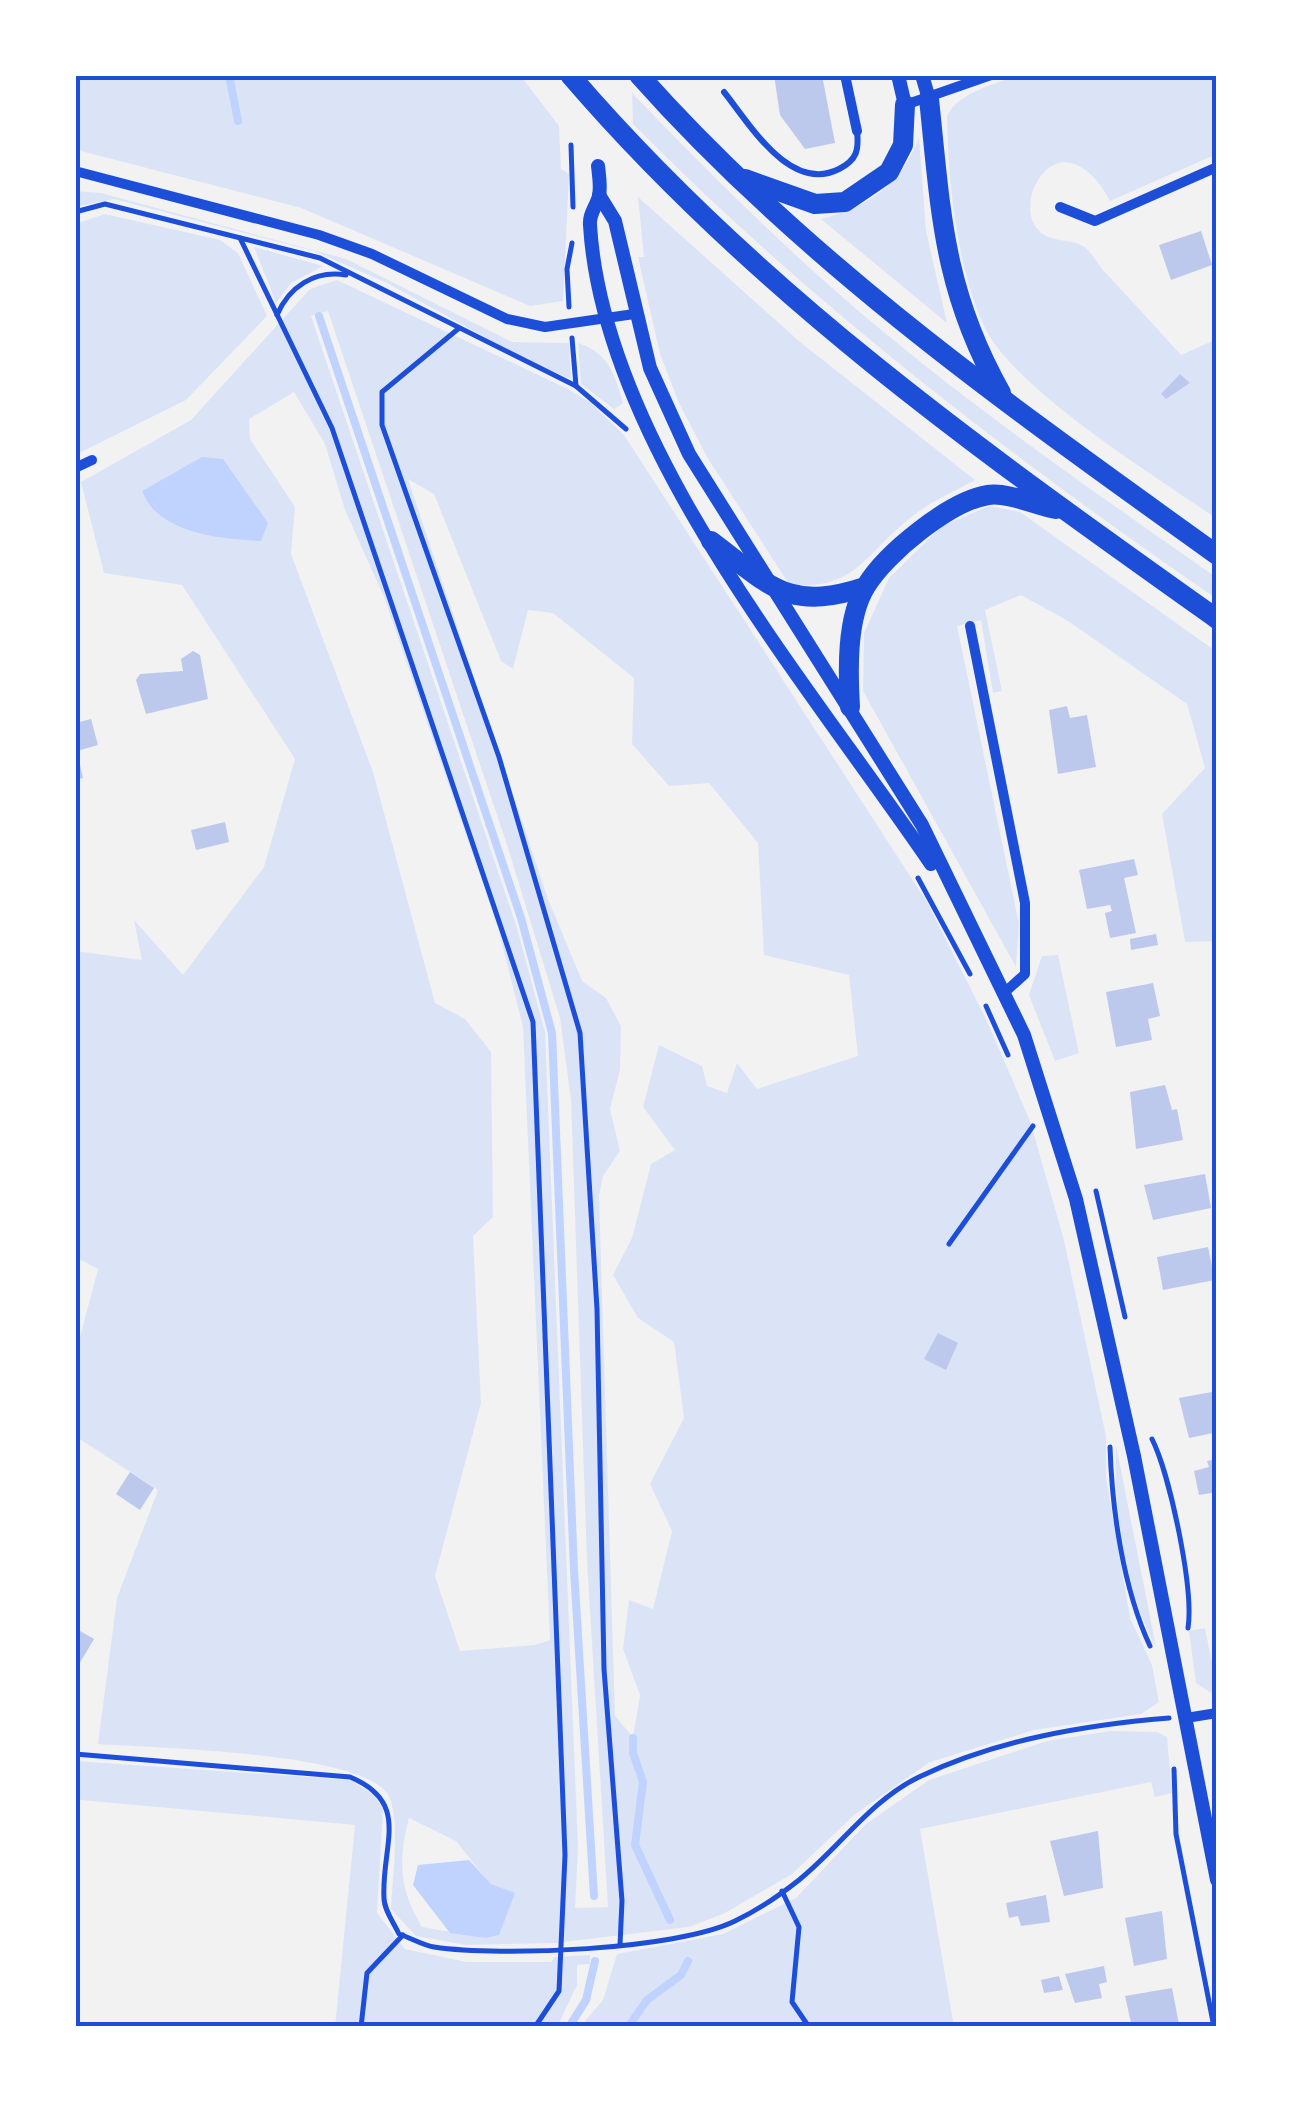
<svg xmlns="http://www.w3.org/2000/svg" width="1292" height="2102" font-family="Georgia,serif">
  <rect width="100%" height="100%" fill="#f2f2f2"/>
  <g fill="#dbe4f7" fill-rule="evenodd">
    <polygon points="75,75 520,75 559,126 561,169 569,174 563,301 530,306 301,208 81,151 75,142"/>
    <path d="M1018 75H1217V154L1110 201C1093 166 1055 140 1033 190 1029 201 1029 217 1035 226 1049 245 1067 237 1083 246 1091 251 1097 263 1103 270 1129 298 1155 326 1181 355L1217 339V519C1157 477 1013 389 984 326 957 268 948 181 947 117 955 93 997 84 1018 75Z"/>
    <path d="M632 93C711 175 792 256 880 329 987 418 1103 498 1217 578V599C1009 456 811 304 633 124Z"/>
    <path d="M919 138 926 231 947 323 821 219C869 207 901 184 919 138Z"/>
    <polygon points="75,191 101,193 346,259 512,342 569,343 571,379 528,361 387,283 314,251 114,199 75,207"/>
    <path d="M638 197 800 342 975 480C955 491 932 501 914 515 868 549 856 593 789 584L707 457 679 403 660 354 638 257H644Z"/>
    <polygon points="105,214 220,240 238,253 267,316 186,400 75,455 75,224"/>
    <polygon points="254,247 323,266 291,283 276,303"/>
    <path d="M337 280 568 389 591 403 624 435 927 902 987 1021 1030 1121 1064 1240 1106 1436V1477L1130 1618 1152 1665 1159 1702 1141 1714 1034 1730 930 1762 854 1815 792 1874 723 1914 689 1927 555 1943 466 1945 416 1936 391 1909C392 1882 401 1817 388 1795 364 1752 152 1748 98 1744L117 1598 158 1490 75 1436V1356L98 1269 75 1257V951L142 960 134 920 183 975 264 867 295 759 182 585 104 573 81 482 191 420 310 289ZM328 311 508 848 560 1018 571 1100 587 1561 608 1907 575 1908 578 1848 545 1032 517 928 311 316ZM294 392 325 444 345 510 384 597 498 928 523 1027 550 1640 535 1645 460 1651 435 1576 481 1403 473 1236 493 1217 491 1052 465 1019 435 1003 373 772 291 554 295 507 250 439 249 419ZM408 479 434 494 501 661 513 669 528 610 553 613 634 678 632 744 669 786 709 783 758 843 764 955 849 975 858 1056 757 1089 737 1063 727 1093 707 1086 702 1066 659 1045 643 1107 675 1150 651 1164 632 1238 613 1275 638 1318 674 1342 684 1418 650 1484 672 1531 653 1609 629 1600 623 1649 640 1695 633 1737 615 1716 599 1196 603 1176 620 1151 610 1109 620 1070 621 1026 606 998 582 981 548 899ZM409 1818 456 1841 491 1885 499 1935 486 1938 422 1927C399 1889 398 1861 409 1818Z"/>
    <path d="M578 343C609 353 615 375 623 403L614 409 581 384Z"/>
    <polygon points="989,506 1020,512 1217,652 1217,941 1185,942 1162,814 1205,768 1187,704 1068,621 1021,595 985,610 1002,691 993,693 981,620 957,626 1019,924 1016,967 863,691 864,633 889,578 942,526"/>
    <polygon points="1058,955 1079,1053 1055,1061 1029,995 1042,956"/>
    <path d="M1116 1445 1156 1647C1126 1595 1113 1505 1116 1445Z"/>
    <polygon points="1205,1628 1215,1679 1211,1693 1196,1683 1189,1631"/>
    <polygon points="1110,1731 1157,1732 1167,1737 1172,1793 1155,1797 1151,1782 920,1829 954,2027 580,2027 603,2000 617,1954 723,1934 796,1898 866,1824 929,1780 1047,1741"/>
    <polygon points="75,1761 350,1780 373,1794 383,1808 377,1913 405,1949 467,1962 551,1962 555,1957 590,1955 590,1964 577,1965 577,1985 557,2027 335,2027 355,1825 80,1800 75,1845"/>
  </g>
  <g fill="#bfd3fe">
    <path d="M202 457 223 459 268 523 261 541C221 539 158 534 142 491Z"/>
    <polygon points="469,1860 491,1884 515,1893 499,1935 486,1938 450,1933 413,1885 418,1865"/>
  </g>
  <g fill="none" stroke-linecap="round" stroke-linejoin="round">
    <g stroke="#bfd3fe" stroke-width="8">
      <polyline points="229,75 238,121"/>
      <polyline points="319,316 521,918 552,1033 574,1570 594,1896"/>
      <polyline points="633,1738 633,1753 643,1782 635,1845 670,1920"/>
      <polyline points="569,2027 586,2000 595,1961"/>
      <polyline points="628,2027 647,2000 681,1975 688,1961"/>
    </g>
  </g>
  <g fill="#bdc9ec">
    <polygon points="774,75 822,75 835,143 805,149 780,115"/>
    <polygon points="1201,231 1212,265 1171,280 1159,245"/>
    <polygon points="1180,374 1190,383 1166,399 1161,394"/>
    <polygon points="193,651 200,655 208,699 146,714 136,680 140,674 183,671 181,659"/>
    <polygon points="1067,706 1070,718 1087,715 1096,767 1058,774 1049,710"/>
    <polygon points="91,719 98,745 77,751 83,778 75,780 75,723"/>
    <polygon points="225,822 229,842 196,850 191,830"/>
    <polygon points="1134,859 1138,875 1124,878 1136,933 1110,938 1105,913 1112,911 1110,905 1087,909 1079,870"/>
    <polygon points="1156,934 1158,945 1131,950 1130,939"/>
    <polygon points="1153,983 1160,1016 1148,1019 1152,1040 1116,1047 1106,992"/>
    <polygon points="1165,1085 1172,1110 1177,1109 1183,1140 1136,1149 1130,1092"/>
    <polygon points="1205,1174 1211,1208 1153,1220 1144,1185"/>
    <polygon points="1208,1247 1215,1280 1163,1290 1157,1257"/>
    <polygon points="938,1333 958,1343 946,1370 924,1359"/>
    <polygon points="1217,1391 1213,1433 1189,1438 1179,1398"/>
    <polygon points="1217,1459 1217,1492 1199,1495 1194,1471 1209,1467 1207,1461"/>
    <polygon points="130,1472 154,1488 140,1510 116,1494"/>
    <polygon points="75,1628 94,1639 75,1671"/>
    <polygon points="1098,1831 1103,1888 1064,1896 1050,1841"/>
    <polygon points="1046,1895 1050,1922 1021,1926 1018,1916 1009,1918 1006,1903"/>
    <polygon points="1162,1911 1167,1959 1134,1966 1125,1918"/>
    <polygon points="1104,1966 1107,1982 1099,1984 1102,1998 1075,2003 1065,1974"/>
    <polygon points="1059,1976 1063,1990 1044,1993 1041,1980"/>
    <polygon points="1172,1988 1179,2024 1132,2027 1125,1996"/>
  </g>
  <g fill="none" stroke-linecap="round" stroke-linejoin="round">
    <g stroke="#1d4ed8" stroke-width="5">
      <polyline points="571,145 573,207"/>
      <polyline points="75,212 105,204 320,258 576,386 626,429"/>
      <polyline points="240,238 332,428 533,1022 565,1855 559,1991 535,2027"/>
      <polyline points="569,307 567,269 572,243"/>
      <path d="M277 315C289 287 314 270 346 275"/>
      <polyline points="458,329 382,392 382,425 499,757 580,1033 597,1309 604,1669 622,1901 620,1945"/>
      <polyline points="572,338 576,386"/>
      <polyline points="918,878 970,974"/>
      <polyline points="986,1006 1008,1055"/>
      <polyline points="1096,1191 1125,1317"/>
      <polyline points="949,1244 1033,1126"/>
      <path d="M1152 1439C1170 1475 1194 1589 1188 1628"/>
      <path d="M1110 1447C1112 1510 1123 1588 1150 1646"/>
      <path d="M75 1754 350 1777C412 1803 381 1845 384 1898 384 1910 394 1923 399 1934 411 1938 422 1945 434 1947 500 1957 676 1950 735 1921 756 1911 780 1895 799 1880 839 1848 871 1800 919 1777 996 1740 1084 1725 1169 1718"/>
      <polyline points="1174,1769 1176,1834 1214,2027"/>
      <polyline points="782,1891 799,1927 792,2002 809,2027"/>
      <polyline points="361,2027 367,1973 403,1935"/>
    </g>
    <path stroke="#1d4ed8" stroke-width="6" d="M724 92C749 123 790 194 839 169 857 160 859 150 857 131"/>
    <g stroke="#1d4ed8" stroke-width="10">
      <polyline points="845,75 857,131"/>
      <polyline points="905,105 991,75"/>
      <polyline points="75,171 319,235 372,254 507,319 545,327 634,314"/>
      <polyline points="1060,207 1095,221 1217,167"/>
      <polyline points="75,468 92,460"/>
      <polyline points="970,626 1025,903 1025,974 1004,993"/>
      <polyline points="1186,1718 1217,1713"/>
    </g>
    <g stroke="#1d4ed8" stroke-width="14">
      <polyline points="898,75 905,105"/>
      <polyline points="922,75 929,99"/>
      <path d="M598 166C599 175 601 187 599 196 596 207 589 214 590 225 603 445 810 686 931 864"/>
      <polyline points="599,195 615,221 650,368 689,454 922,825 1024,1035 1076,1199 1134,1456 1217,1880"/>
    </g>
    <g stroke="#1d4ed8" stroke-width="20">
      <path d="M570 75C757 293 985 454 1217 619"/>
      <path d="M639 75C807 264 1014 409 1217 555"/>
      <path d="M929 99C941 213 943 290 1001 393"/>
      <polyline points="745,179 815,204 845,202 889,172 903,145 905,105"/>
      <path d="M711 541C771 586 787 612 865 587"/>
      <path d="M850 707C848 672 846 618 866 586 886 553 950 501 988 495 1007 492 1036 505 1056 509"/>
    </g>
  </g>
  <rect width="1292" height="2102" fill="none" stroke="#ffffff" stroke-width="155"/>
  <rect x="78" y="78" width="1136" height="1946" fill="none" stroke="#1d4ed8" stroke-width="4"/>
</svg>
